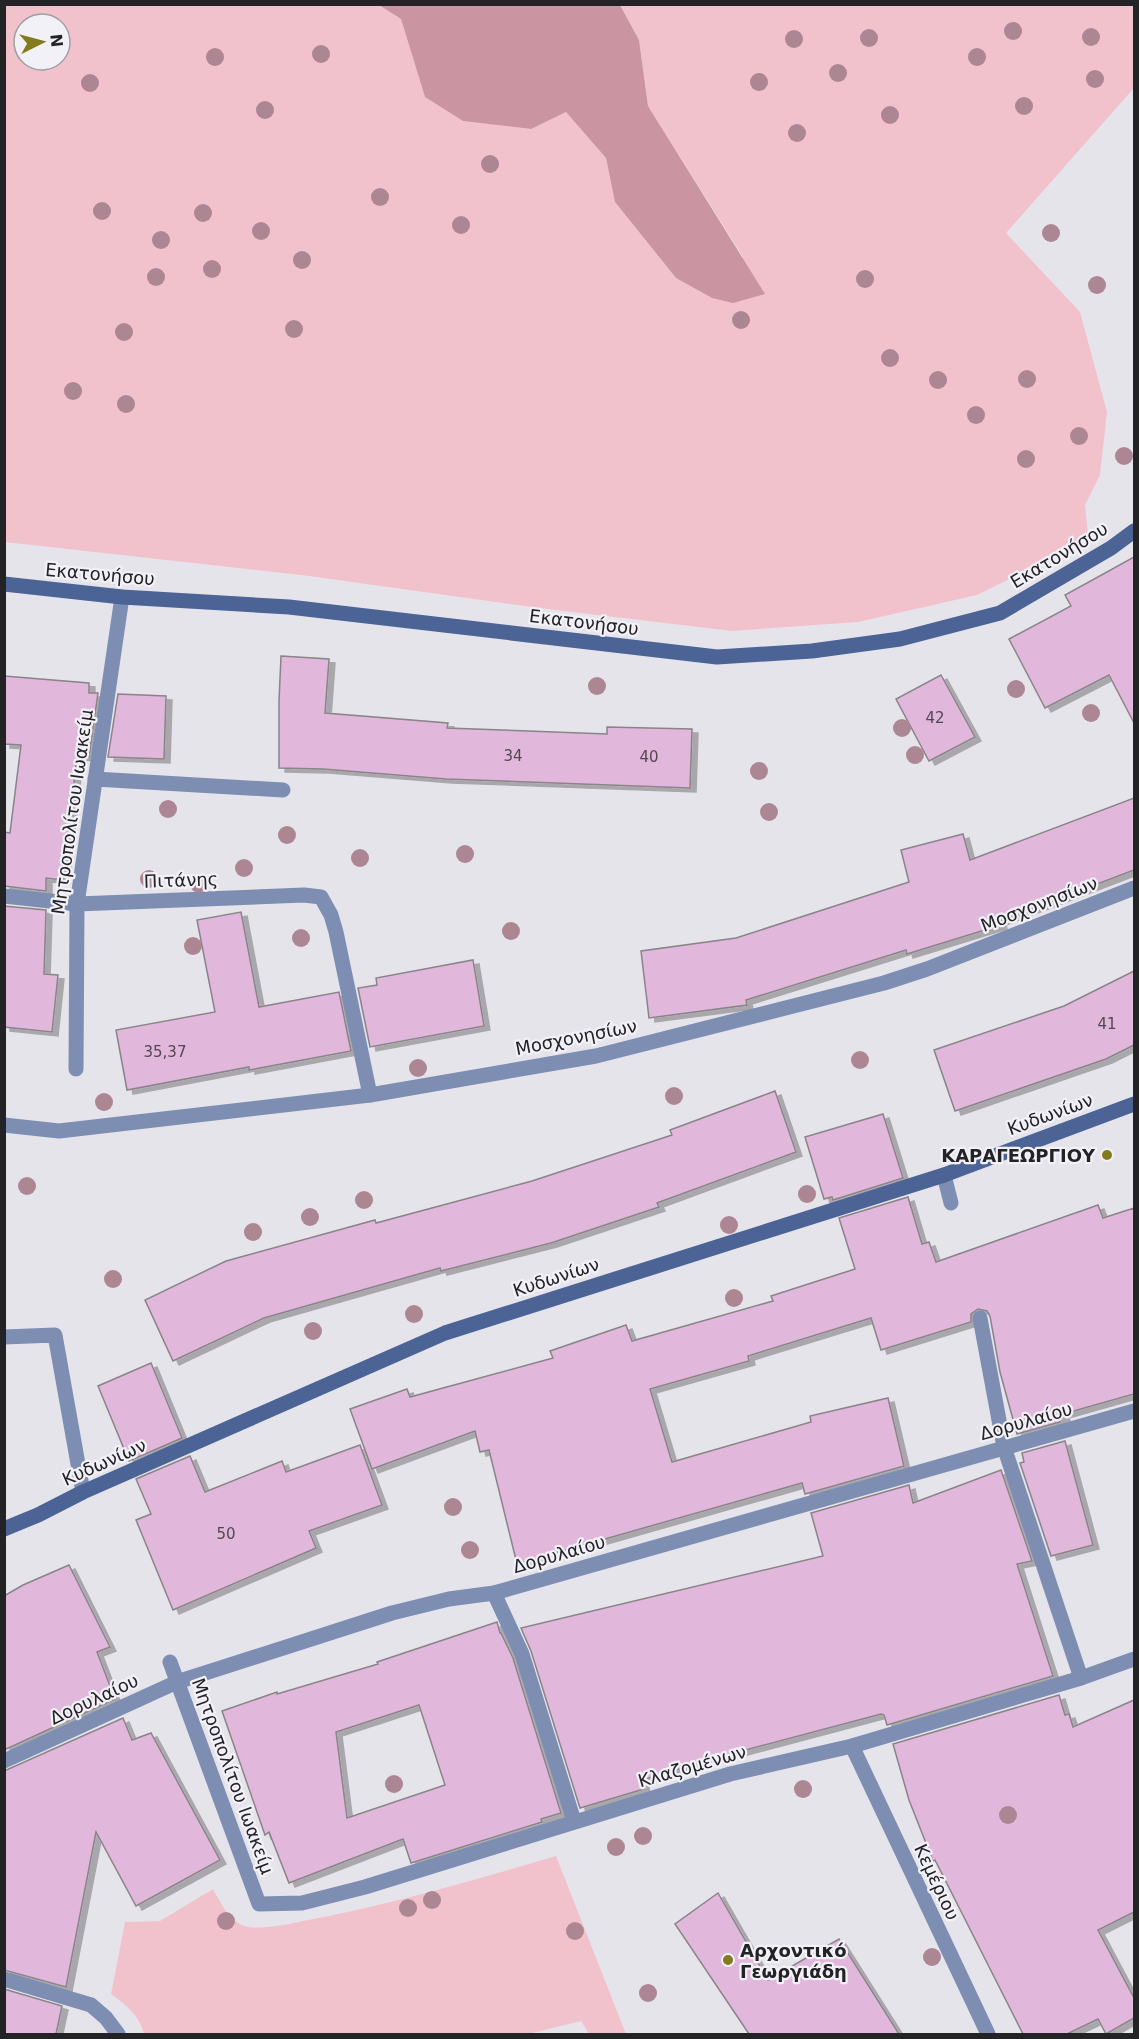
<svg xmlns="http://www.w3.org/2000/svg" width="1139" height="2039" font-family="'DejaVu Sans',sans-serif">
  <defs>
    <filter id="shadow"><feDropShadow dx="6" dy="4" stdDeviation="0" flood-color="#0004"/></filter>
  </defs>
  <rect width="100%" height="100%" fill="#e6e4eb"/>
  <g fill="#f2c2cc" fill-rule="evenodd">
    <path d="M5 5H379L401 19 425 97 463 121 530 129 566 112 606 158 615 202 676 278 712 298 743 257 648 106 639 40 620 5H1134V88L1006 233 1080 312 1107 412 1100 475 1085 505 1088 535 1036 566 977 595 858 622 732 631 539 608 309 576 5 542ZM24 24H60V60H24Z"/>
    <path d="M556 1856 626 2034H589L581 2021 528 2034H144C140 2016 126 2005 111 1994L125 1922 160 1921 213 1889C221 1903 229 1921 245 1926 260 1931 293 1923 308 1920 392 1904 474 1880 556 1856Z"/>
  </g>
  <polygon fill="#ca94a0" points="379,5 620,5 639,40 648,106 765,294 733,303 712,298 676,278 615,202 606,158 566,112 531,129 463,121 425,97 401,19"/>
  <g fill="#e1b7db" stroke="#8a8489" stroke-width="1.5" fill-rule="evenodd" filter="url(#shadow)">
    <polygon points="1134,557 1134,723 1109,675 1045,708 1009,639 1071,606 1065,595"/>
    <polygon points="281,656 329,659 325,713 448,723 447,728 607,734 607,727 692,729 690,788 446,779 323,769 279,768 279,701"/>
    <polygon points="941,675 975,737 929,761 896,699"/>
    <polygon points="4,676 89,683 89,693 98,693 89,757 77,756 63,880 46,878 46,891 4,886 4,832 10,833 21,745 4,744"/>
    <polygon points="118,694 166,696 164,759 108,757"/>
    <polygon points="1134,798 1134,870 1000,921 1001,925 907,954 906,950 746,1000 747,1005 649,1018 641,951 736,938 909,882 901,850 963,834 970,860"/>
    <polygon points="4,906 46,910 44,974 58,975 52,1032 4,1027"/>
    <polygon points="241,912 259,1007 339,992 351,1051 249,1070 249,1067 127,1090 116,1030 215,1012 197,920"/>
    <polygon points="473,960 484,1026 370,1047 358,988 377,985 376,978"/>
    <polygon points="1134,971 1134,1045 1106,1059 955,1111 934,1050 1064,1006"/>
    <polygon points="775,1091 796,1152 657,1203 659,1207 551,1243 441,1271 440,1268 264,1318 173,1361 145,1300 226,1261 375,1220 376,1223 532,1181 672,1135 670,1130"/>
    <polygon points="883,1114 903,1178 833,1200 832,1197 824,1199 805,1137"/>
    <polygon points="908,1197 922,1244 929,1242 936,1262 1098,1205 1103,1218 1134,1208 1134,1394 1063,1414 1064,1417 1059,1418 1060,1422 1017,1434 1000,1372 990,1316 987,1311 978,1309 971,1314 971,1322 881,1350 871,1318 748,1356 749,1361 650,1389 672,1462 811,1422 810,1416 888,1398 904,1466 805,1494 802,1483 517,1564 489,1450 480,1452 475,1431 372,1469 350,1409 407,1389 410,1397 553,1358 550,1351 626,1325 632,1341 773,1301 771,1296 855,1269 839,1218"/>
    <polygon points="151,1363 182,1438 129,1461 98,1386"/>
    <polygon points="1065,1441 1093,1545 1051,1556 1020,1463 1024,1462 1022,1453"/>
    <polygon points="360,1445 382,1505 309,1531 316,1548 173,1610 136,1520 151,1514 136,1479 190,1456 205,1492 282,1461 286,1472"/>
    <polygon points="1001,1470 1032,1561 1017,1564 1053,1676 887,1725 884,1715 881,1714 734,1753 642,1780 644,1789 580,1808 531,1651 521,1628 823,1556 811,1513 909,1485 913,1503"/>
    <polygon points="69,1565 110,1647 97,1652 115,1699 4,1750 4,1596 23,1585"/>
    <path d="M497 1622 500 1633H501L513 1658 561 1813 541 1819 542 1822 411 1863 403 1839 289 1883 269 1832 265 1835 222 1711 277 1692V1694L378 1664 377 1662ZM419 1705 445 1785 347 1818 336 1732Z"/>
    <polygon points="1059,1695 1065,1715 1069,1714 1073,1727 1134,1700 1134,1912 1098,1930 1134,1998 1134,2018 1106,2034 1098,2019 1067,2034 1023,2034 935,1860 933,1861 909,1800 893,1744"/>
    <polygon points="123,1718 132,1740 151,1733 220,1860 136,1906 96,1832 66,1987 4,1970 4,1771"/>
    <polygon points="718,1893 768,1980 839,1939 899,2034 749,2034 675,1924"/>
    <polygon points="4,1989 62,2006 56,2034 4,2034"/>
  </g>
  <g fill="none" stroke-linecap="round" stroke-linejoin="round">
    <g stroke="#7d8eb2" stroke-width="15">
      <polyline points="76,1069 77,904"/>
      <polyline points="980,1318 1004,1447"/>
    </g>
    <g stroke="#7d8eb2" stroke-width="15">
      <polyline points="95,779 283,790"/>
      <polyline points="4,896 77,904 304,895 321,897 331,915 336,932 370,1095"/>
      <polyline points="77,904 122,597"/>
      <polyline points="4,1125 59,1131 370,1095 596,1056 884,983 927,969 1134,888"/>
      <polyline points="944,1175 951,1203"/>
      <polyline points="4,1337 55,1335 83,1492"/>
      <polyline points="1004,1447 1081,1678"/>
      <polyline points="494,1593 522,1654 574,1821"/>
      <polyline points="170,1662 259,1904 302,1903 365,1887 730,1774 852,1746 1081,1678 1134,1659"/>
      <polyline points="852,1746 988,2034"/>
      <polyline points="4,1761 177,1682 392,1613 449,1599 494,1593 1134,1411"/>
      <polyline points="4,1979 91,2005 106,2018 118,2034"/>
    </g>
    <g stroke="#4c6396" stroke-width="15">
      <polyline points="4,584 122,597 289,607 717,657 812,651 900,639 1000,613 1111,548 1134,531"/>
      <polyline points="4,1529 38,1515 83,1492 445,1333 944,1175 1134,1104"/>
    </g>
  </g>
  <g fill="#ad8694">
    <circle cx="1013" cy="31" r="9"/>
    <circle cx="1091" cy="37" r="9"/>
    <circle cx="869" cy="38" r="9"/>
    <circle cx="794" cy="39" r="9"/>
    <circle cx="321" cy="54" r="9"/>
    <circle cx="215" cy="57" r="9"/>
    <circle cx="977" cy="57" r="9"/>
    <circle cx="838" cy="73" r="9"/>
    <circle cx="1095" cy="79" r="9"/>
    <circle cx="759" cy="82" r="9"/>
    <circle cx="90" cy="83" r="9"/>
    <circle cx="1024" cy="106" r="9"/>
    <circle cx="265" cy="110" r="9"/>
    <circle cx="890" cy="115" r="9"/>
    <circle cx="797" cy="133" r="9"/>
    <circle cx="490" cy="164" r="9"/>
    <circle cx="380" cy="197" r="9"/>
    <circle cx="102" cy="211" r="9"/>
    <circle cx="203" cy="213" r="9"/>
    <circle cx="461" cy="225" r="9"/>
    <circle cx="261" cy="231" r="9"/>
    <circle cx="1051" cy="233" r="9"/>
    <circle cx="161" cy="240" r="9"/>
    <circle cx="302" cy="260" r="9"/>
    <circle cx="212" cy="269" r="9"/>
    <circle cx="156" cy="277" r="9"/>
    <circle cx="865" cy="279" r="9"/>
    <circle cx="1097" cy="285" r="9"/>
    <circle cx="741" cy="320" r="9"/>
    <circle cx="294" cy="329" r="9"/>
    <circle cx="124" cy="332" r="9"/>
    <circle cx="890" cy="358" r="9"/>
    <circle cx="1027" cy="379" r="9"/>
    <circle cx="938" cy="380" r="9"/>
    <circle cx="73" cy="391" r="9"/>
    <circle cx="126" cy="404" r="9"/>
    <circle cx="976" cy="415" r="9"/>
    <circle cx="1079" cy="436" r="9"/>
    <circle cx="1124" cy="456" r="9"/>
    <circle cx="1026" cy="459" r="9"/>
    <circle cx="597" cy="686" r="9"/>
    <circle cx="1016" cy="689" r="9"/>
    <circle cx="1091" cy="713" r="9"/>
    <circle cx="902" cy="728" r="9"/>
    <circle cx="915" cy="755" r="9"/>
    <circle cx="759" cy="771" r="9"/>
    <circle cx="168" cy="809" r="9"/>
    <circle cx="769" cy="812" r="9"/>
    <circle cx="287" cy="835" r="9"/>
    <circle cx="465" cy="854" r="9"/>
    <circle cx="360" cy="858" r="9"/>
    <circle cx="244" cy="868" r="9"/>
    <circle cx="149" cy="879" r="9"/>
    <circle cx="199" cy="884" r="9"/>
    <circle cx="511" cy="931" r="9"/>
    <circle cx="301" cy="938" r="9"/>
    <circle cx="193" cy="946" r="9"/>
    <circle cx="860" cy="1060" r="9"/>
    <circle cx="418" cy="1068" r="9"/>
    <circle cx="674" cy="1096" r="9"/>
    <circle cx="104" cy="1102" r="9"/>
    <circle cx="27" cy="1186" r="9"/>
    <circle cx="807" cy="1194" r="9"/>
    <circle cx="364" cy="1200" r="9"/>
    <circle cx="310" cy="1217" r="9"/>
    <circle cx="729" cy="1225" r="9"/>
    <circle cx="253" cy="1232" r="9"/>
    <circle cx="113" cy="1279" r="9"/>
    <circle cx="734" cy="1298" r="9"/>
    <circle cx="414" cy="1314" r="9"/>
    <circle cx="313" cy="1331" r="9"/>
    <circle cx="453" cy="1507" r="9"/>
    <circle cx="470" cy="1550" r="9"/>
    <circle cx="394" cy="1784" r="9"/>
    <circle cx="803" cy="1789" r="9"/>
    <circle cx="1008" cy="1815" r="9"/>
    <circle cx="643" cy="1836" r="9"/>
    <circle cx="616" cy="1847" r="9"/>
    <circle cx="432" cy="1900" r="9"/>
    <circle cx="408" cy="1908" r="9"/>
    <circle cx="226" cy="1921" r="9"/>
    <circle cx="575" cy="1931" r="9"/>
    <circle cx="932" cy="1957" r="9"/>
    <circle cx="648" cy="1993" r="9"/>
  </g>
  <g fill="#847a20" stroke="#f3f1f8" stroke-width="2">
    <circle cx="1107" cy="1155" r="6"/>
    <circle cx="728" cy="1960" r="6"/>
  </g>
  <g text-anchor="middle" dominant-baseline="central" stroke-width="4.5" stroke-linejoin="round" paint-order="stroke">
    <g font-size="15" fill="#524752">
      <text x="935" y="718">42</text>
      <text x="513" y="756">34</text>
      <text x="649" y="757">40</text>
      <text x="1107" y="1024">41</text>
      <text x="165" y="1052">35,37</text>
      <text x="226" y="1534">50</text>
    </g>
    <g font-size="18" fill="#232225" stroke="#f3f1f8">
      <text transform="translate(1059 555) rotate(-31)">Εκατονήσου</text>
      <text transform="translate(100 574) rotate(5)">Εκατονήσου</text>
      <text transform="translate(584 622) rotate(7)">Εκατονήσου</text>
      <text transform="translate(72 812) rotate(-82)">Μητροπολίτου Ιωακείμ</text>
      <text transform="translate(181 880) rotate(-2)">Πιτάνης</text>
      <text transform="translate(1039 904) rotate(-21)">Μοσχονησίων</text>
      <text transform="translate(576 1037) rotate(-11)">Μοσχονησίων</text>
      <text transform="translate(1050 1114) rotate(-20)">Κυδωνίων</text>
      <text transform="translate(556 1277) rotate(-18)">Κυδωνίων</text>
      <text transform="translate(1026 1421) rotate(-16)">Δορυλαίου</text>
      <text transform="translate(104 1462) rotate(-24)">Κυδωνίων</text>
      <text transform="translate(559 1554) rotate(-16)">Δορυλαίου</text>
      <text transform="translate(94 1699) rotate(-25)">Δορυλαίου</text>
      <text transform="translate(692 1766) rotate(-16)">Κλαζομένων</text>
      <text transform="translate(233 1776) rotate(70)">Μητροπολίτου Ιωακείμ</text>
      <text transform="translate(937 1882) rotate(65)">Κεμέριου</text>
    </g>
    <g font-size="18" font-weight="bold" fill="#232225" stroke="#f3f1f8" text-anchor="end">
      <text x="1095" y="1155">ΚΑΡΑΓΕΩΡΓΙΟΥ</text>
      <text x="740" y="1950" text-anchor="start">Αρχοντικό<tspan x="740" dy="21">Γεωργιάδη</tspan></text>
    </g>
  </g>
  <rect width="1139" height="2039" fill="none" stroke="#232225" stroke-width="12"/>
  <g transform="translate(42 42) rotate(84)"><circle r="28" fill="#f3f1f8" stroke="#a09ea4" stroke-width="1.5"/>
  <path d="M0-4.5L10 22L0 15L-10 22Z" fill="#847a20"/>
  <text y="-9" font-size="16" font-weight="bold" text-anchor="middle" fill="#232225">N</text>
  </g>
</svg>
